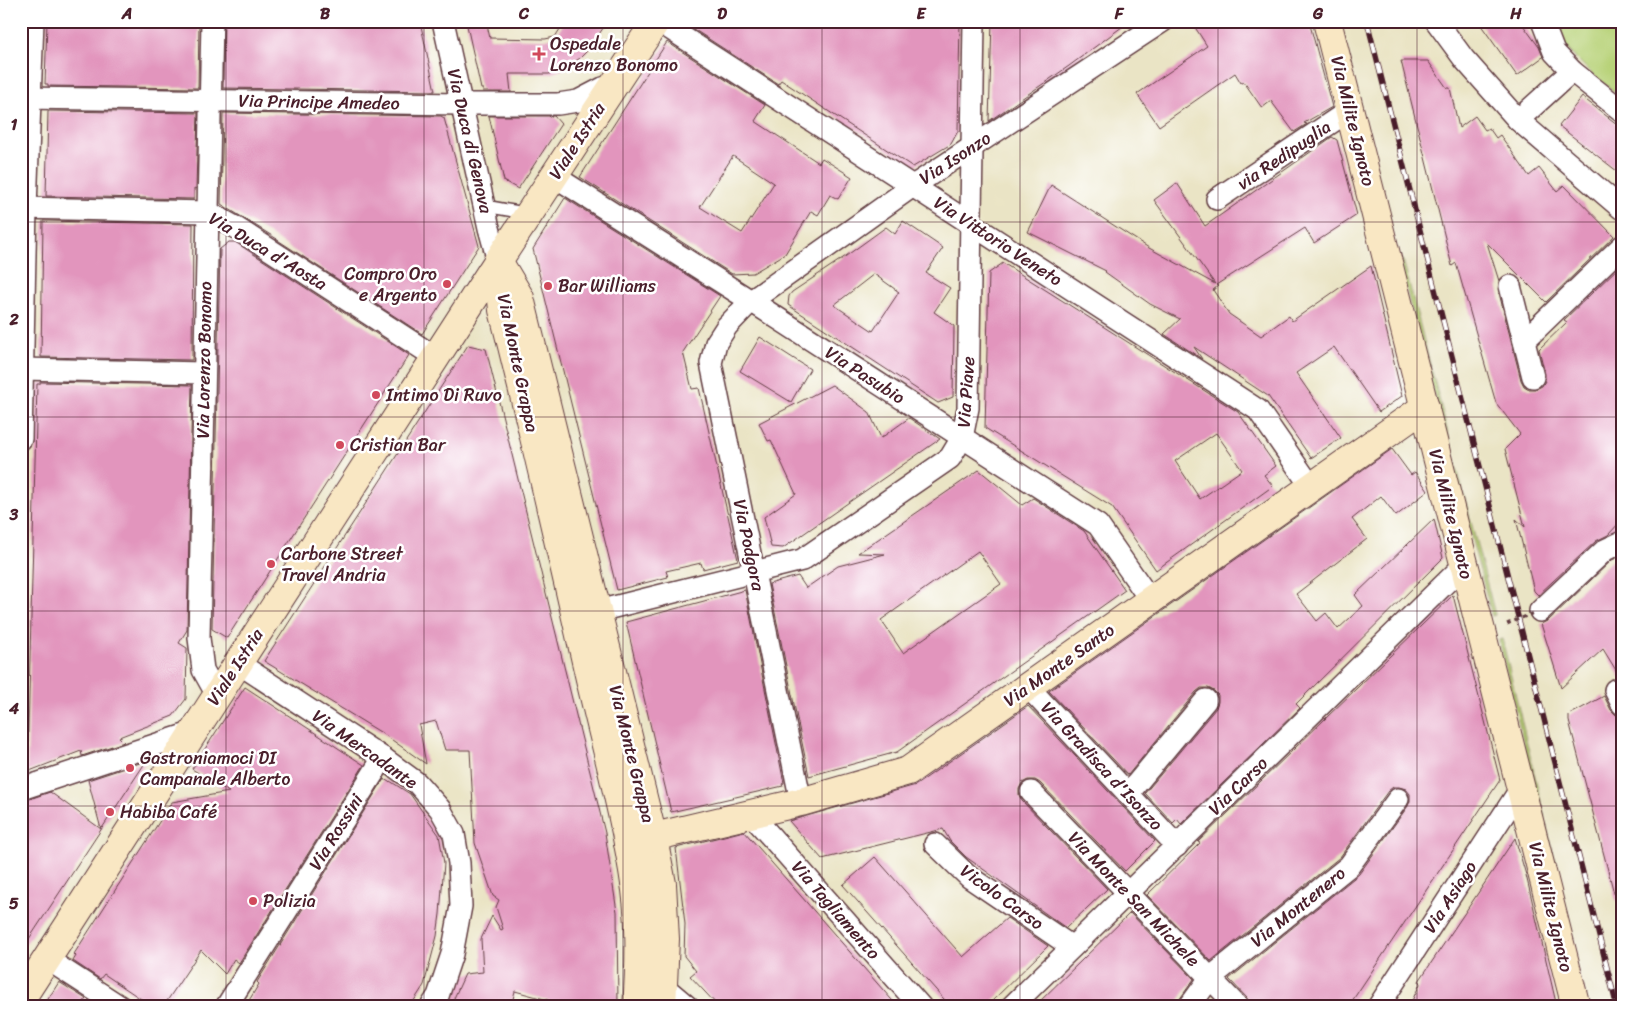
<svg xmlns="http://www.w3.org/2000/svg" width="1643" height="1028" font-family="Sriracha,sans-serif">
  <rect width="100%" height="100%" fill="#fff"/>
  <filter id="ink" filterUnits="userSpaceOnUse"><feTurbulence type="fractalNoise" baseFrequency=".02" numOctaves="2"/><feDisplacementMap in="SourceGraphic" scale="10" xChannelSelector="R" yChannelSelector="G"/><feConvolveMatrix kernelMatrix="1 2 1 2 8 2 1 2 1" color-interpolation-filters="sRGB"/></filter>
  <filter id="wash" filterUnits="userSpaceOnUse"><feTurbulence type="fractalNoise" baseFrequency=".0096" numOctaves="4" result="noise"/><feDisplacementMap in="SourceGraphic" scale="20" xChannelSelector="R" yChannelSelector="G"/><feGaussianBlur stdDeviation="1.12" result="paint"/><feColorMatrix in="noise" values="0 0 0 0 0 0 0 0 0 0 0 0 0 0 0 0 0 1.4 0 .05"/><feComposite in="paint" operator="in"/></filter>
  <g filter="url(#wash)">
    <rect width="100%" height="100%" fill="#eae4c5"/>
    <g fill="#b7d277" stroke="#807851">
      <polygon points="1554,21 1622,21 1622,97 1595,77 1564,46"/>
      <polygon points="1403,260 1495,615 1492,616 1399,261"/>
      <polygon points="1502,639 1556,865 1552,862 1499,640"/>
    </g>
    <g id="blocks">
      <g fill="#e295bd" fill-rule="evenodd">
        <polygon points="47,21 199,21 198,88 48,86 48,84 45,84"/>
        <polygon points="224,21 323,23 323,21 420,21 435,91 223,88"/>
        <polygon points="466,21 486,21 490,38 545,39 555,37 565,21 608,21 588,50 580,58 565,69 549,74 509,74 511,92 483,92 483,89 481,89"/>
        <polygon points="681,21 960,21 958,131 951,144 913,167 781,80 778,84"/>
        <polygon points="992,21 1130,21 1069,66 989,121"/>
        <polygon points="1191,21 1309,21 1332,107 1304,123 1307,124 1294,132 1271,101 1262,108 1244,82 1241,83 1235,73 1159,126 1137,94 1207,46"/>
        <polygon points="1478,21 1520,21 1539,47 1543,57 1517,76"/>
        <path d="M667 42 765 105 755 121 819 163 822 158 852 177 838 199 830 195 818 215 811 211 785 254 753 273 732 274 580 177ZM733 156 774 183 742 233 700 207Z"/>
        <polygon points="1401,61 1428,61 1447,88 1450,88 1459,128 1475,116 1485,130 1489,128 1496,138 1500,135 1529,176 1539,168 1557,191 1564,185 1614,236 1546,302 1487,243 1499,281 1498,289 1521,380 1524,386 1529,389 1536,389 1542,386 1545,381 1545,374 1539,349 1567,322 1564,320 1622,264 1622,520 1608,535 1596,541 1538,595 1534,591 1516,519 1525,527 1505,449 1520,434 1496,403 1456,263 1452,266"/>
        <polygon points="1582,97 1622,128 1622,175 1559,126"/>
        <polygon points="48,111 198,113 196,189 194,188 194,199 46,196"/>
        <polygon points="223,113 441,116 444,118 479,246 422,334 276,239 277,239 221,204"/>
        <polygon points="489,116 554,116 561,124 518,189 504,181"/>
        <polygon points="1332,137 1337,140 1357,215 1314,243 1305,228 1216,285 1218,286 1213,290 1229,314 1261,336 1289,316 1292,321 1371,266 1402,396 1379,412 1334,347 1296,373 1341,438 1311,458 1268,396 1194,347 1202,359 1164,334 1180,319 1150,304 1105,272 1106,271 1028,232 1051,185 1149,248 1215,284 1154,200 1177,183 1205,226"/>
        <polygon points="565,198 720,296 683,352 692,389 699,388 738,560 703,569 701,563 666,571 668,577 617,590 533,249"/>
        <polygon points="43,221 193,224 192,360 41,357"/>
        <path d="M903 221 943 248 926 273 950 288 934 312 954 326 953 397 938 403 788 305 789 296 792 292 846 256 886 227 895 234ZM874 274 899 292 873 331 834 305Z"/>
        <polygon points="229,242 235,242 409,355 227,638 212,629 220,249"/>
        <path d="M1003 263 1238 412 1276 466 1264 475 1273 486 1156 570 1112 507 985 428 989 273ZM1216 433 1242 470 1200 499 1175 461Z"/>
        <polygon points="760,337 810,369 791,402 740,371"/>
        <polygon points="468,345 486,349 605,833 617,912 618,1007 548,1007 548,1000 515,991 511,1007 450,1007 465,974 483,972 481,939 492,916 501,930 503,929 496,907 499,900 493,896 475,843 470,750 445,750 436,721 419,725 426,764 385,735 264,661"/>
        <polygon points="40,382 192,385 187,630 179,643 187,648 186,699 173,716 119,737 124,742 82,756 81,751 27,772 37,384 40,384"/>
        <polygon points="832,385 869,412 881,438 909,418 940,439 783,548 771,547 764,517 796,494 771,440 768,441 759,423"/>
        <polygon points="1392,449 1411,475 1415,472 1428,491 1396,516 1381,496 1352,519 1367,539 1296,594 1317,621 1326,613 1338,629 1363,606 1355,595 1434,519 1443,558 1296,704 1300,708 1181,824 1177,819 1173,823 1145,793 1216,708 1218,702 1218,695 1214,691 1208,688 1201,688 1196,692 1128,775 1049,691"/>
        <path d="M979 470 1022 505 1033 498 1084 531 1125 590 897 752 809 776 769 584 798 576 806 588 838 566 885 554 858 553ZM978 551 1001 584 903 653 881 620Z"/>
        <polygon points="1621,556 1622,680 1603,649 1561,688 1541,624 1549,620 1612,560"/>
        <polygon points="745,590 784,783 782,784 783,786 671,812 626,622"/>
        <polygon points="1453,595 1500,780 1348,1007 1250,1007 1247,998 1229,979 1359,874 1408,806 1410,801 1410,794 1406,789 1399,787 1393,787 1388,791 1340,857 1211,961 1147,895 1200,843 1198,842"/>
        <polygon points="245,687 364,765 239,963 234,959 225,974 201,950 163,1007 153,1007 104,974 100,979 73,961 76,956 74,954 172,802 229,792 192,769"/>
        <polygon points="1604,696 1611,710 1616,715 1622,716 1622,900 1616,901 1569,721 1569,715"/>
        <polygon points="1028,706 1155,841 1125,871 1040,783 1035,780 1028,780 1022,783 1019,789 1019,795 1022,801 1107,889 1066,928 966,857 950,841 943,829 822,859 789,821 916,785"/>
        <polygon points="143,762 145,763 21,951 21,802 50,792 101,829 88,780"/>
        <polygon points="384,779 389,782 390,781 410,794 439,835 444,863 440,914 437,936 424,985 410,1007 245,1007 259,984 257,982"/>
        <polygon points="744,831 898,1007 719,1007 690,976 696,971 684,956 685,924 676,848"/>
        <polygon points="1515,838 1526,875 1557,1007 1409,1007 1420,984 1419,981"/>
        <polygon points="875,857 963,957 1007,918 1048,946 986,1007 951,1007 843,885"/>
        <polygon points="1130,913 1194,979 1179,1000 1177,1007 1034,1007"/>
        <polygon points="59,982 86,999 80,1007 43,1007"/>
      </g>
    </g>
  </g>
  <g filter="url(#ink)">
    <use href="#blocks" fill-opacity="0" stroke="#623d42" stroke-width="1"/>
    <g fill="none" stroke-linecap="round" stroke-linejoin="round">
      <g stroke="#623d42" stroke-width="14">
        <polyline id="lane" points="485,206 519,212"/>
      </g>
      <g stroke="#623d42" stroke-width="24">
        <g id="street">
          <polyline points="212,21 199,638 203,670 217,695"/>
          <polyline points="443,21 489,228 498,261"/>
          <polyline points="658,21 1258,410 1312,488"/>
          <polyline points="1436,21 1464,59 1518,120 1622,209"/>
          <polyline points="1542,21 1554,52 1572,71 1622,111"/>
          <polyline points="21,98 461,104 558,104 578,101 603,88 614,85"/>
          <polyline points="1518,120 1572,71"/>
          <polyline points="554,176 751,301 1098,525 1151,601"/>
          <polyline points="1217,199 1350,110"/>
          <polyline points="21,208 208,212 235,227 435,357"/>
          <polyline points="1510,286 1533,377"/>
          <polyline points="1524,341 1622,246"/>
          <polyline points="21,369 204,373"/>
          <polyline points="21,439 26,208 33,21"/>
          <polyline points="1540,611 1605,550 1622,542"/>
          <polyline points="582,615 802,560 950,458 962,438 968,408 974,21"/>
          <polyline points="238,663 383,758 417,783 440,809 454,834 459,863 461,906 452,954 438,996 431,1007"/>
          <polyline points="1028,687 1177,846"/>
          <polyline points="1615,690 1622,704"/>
          <polyline points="21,789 194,732"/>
          <polyline points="1031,792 1238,1007"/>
          <polyline points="1128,794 1206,700"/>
          <polyline points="801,802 711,363 716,343 727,326 751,301 913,186 1163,21"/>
          <polyline points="751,814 921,1007"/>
          <polyline points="935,844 969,877 1072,947"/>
          <polyline points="47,959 121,1007"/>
          <polyline points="663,986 688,1007"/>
          <polyline points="226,1007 383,758"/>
          <polyline points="1011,1007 1464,565"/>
          <polyline points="1189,1007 1210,978 1349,866 1398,799"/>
          <polyline points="1378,1007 1521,788"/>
        </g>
      </g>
      <g stroke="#623d42" stroke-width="30">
        <g id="secondary">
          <polyline points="1327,21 1576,1007"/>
          <polyline points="498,261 520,298 653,838 662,884 665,939 662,1007"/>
          <path d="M499 270 503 310C534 432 562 556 590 679 606 748 626 819 636 890 641 928 640 968 637 1007"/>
          <polyline points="628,843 801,802 908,771 1425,407"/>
          <polyline points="21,999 498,261 656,21"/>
        </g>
      </g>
      <use href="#lane" stroke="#fff" stroke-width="11"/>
      <use href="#street" stroke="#fff" stroke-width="21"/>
      <use href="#secondary" stroke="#f9e7c3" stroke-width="28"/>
      <g stroke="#4a1f2b" stroke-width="5.5">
        <polyline id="rail" points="1367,21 1617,1007"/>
      </g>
      <use href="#rail" stroke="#fff" stroke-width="4" stroke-dasharray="11" stroke-linecap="butt"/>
      <polyline stroke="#623d42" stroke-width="3" stroke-dasharray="4 4" stroke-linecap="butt" points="1507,624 1536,612"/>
    </g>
  </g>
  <path fill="none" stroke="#4a1f2b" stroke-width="1" stroke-opacity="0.55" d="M226 21V1007M424 21V1007M623 21V1007M822 21V1007M1020 21V1007M1218 21V1007M1417 21V1007M21 222H1622M21 417H1622M21 611H1622M21 806H1622"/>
  <g fill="#d1495b" stroke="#fff" stroke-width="2">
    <path d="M536.5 46.5h5v5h5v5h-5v5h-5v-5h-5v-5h5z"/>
    <circle cx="447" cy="284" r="5"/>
    <circle cx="548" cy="286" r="5"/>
    <circle cx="376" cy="395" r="5"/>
    <circle cx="340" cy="445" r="5"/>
    <circle cx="271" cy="564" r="5"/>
    <circle cx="130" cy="768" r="5"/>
    <circle cx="110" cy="812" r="5"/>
    <circle cx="253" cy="901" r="5"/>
  </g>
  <g text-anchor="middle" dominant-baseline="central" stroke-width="5" stroke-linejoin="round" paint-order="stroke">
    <g font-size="18" fill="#4a1f2b" stroke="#fff" text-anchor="start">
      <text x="550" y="44">Ospedale<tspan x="550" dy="21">Lorenzo Bonomo</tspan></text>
      <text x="437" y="274" text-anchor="end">Compro Oro<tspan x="437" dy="21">e Argento</tspan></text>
      <text x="558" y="286">Bar Williams</text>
      <text x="386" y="395">Intimo Di Ruvo</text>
      <text x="350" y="445">Cristian Bar</text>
      <text x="281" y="554">Carbone Street<tspan x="281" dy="21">Travel Andria</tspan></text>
      <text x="140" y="758">Gastroniamoci DI<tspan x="140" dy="21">Campanale Alberto</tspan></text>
      <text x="120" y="812">Habiba Café</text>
      <text x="263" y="901">Polizia</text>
    </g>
    <g font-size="18" fill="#4a1f2b" stroke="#fff">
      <text transform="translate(319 102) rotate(1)">Via Principe Amedeo</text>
      <text transform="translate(1353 121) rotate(76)">Via Milite Ignoto</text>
      <text transform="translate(470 141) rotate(77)">Via Duca di Genova</text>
      <text transform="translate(577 141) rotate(-57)">Viale Istria</text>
      <text transform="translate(1284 155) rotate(-34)">via Redipuglia</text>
      <text transform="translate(955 158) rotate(-33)">Via Isonzo</text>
      <text transform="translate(998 241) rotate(33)">Via Vittorio Veneto</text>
      <text transform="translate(268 251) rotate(31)">Via Duca d'Aosta</text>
      <text transform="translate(204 360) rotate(-89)">Via Lorenzo Bonomo</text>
      <text transform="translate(518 363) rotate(78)">Via Monte Grappa</text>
      <text transform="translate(865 375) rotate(33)">Via Pasubio</text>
      <text transform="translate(966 392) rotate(-86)">Via Piave</text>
      <text transform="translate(1451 514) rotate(76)">Via Milite Ignoto</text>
      <text transform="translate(749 545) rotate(78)">Via Podgora</text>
      <text transform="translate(1059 665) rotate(-35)">Via Monte Santo</text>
      <text transform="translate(235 667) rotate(-57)">Viale Istria</text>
      <text transform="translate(365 749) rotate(35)">Via Mercadante</text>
      <text transform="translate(632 754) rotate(76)">Via Monte Grappa</text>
      <text transform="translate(1102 766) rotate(47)">Via Gradisca d'Isonzo</text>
      <text transform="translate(1238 786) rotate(-44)">Via Carso</text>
      <text transform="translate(336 832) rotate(-58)">Via Rossini</text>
      <text transform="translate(1002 897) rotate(36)">Vicolo Carso</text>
      <text transform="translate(1450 897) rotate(-57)">Via Asiago</text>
      <text transform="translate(1134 899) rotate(46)">Via Monte San Michele</text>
      <text transform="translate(1298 907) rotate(-39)">Via Montenero</text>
      <text transform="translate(1551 907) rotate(76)">Via Milite Ignoto</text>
      <text transform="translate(836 910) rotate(49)">Via Tagliamento</text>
    </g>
  </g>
  <rect width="1643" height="1028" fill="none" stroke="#fff" stroke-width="55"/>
  <rect x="28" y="28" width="1588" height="972" fill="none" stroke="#4a1f2b" stroke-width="2"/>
  <g font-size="16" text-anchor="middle" font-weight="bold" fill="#4a1f2b">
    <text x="127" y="19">A</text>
    <text x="325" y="19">B</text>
    <text x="524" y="19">C</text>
    <text x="722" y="19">D</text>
    <text x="921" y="19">E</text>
    <text x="1119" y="19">F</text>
    <text x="1318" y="19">G</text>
    <text x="1516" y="19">H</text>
    <text x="14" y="130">1</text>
    <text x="14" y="325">2</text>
    <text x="14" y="520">3</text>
    <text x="14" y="714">4</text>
    <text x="14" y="909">5</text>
  </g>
</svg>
